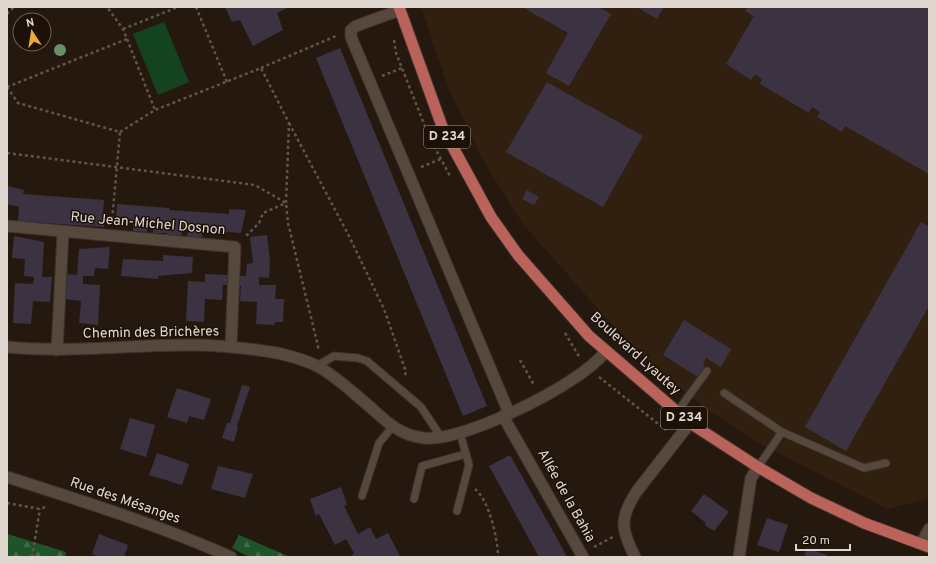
<svg xmlns="http://www.w3.org/2000/svg" width="936" height="564" font-family="Overpass,sans-serif">
  <defs>
    <pattern id="forest-firs" width="22" height="20" patternUnits="userSpaceOnUse"><rect width="22" height="20" fill="#1f542b"/><path d="M5 1l3.5 6h-7zM16 11l3.5 6h-7z" fill="#3f6c49"/></pattern>
  </defs>
  <rect width="100%" height="100%" fill="#25190f"/>
  <polygon fill="#311f10" points="421,7 929,7 929,494 926,499 888,509 762,445 705,408 660,372 607,319 522,223 483,160 449,90"/>
  <g fill="url(#forest-firs)">
    <polygon points="7,534 66,552 65,557 7,557"/>
    <polygon points="239,535 290,557 249,557 232,548"/>
  </g>
  <polygon fill="#13431f" points="164,22 189,82 158,95 133,34"/>
  <g fill="#3b3342">
    <polygon points="225,7 289,7 277,13 283,30 253,46 240,20 232,22"/>
    <polygon points="522,7 598,7 611,14 569,86 546,73 568,33"/>
    <polygon points="636,7 664,7 657,19"/>
    <polygon points="748,7 929,7 929,174 845,126 842,132 817,117 820,112 812,107 809,113 760,84 762,79 755,74 751,80 726,64 754,16 745,11"/>
    <polygon points="340,48 487,406 463,416 316,58"/>
    <polygon points="547,82 643,136 603,207 506,152"/>
    <polygon points="7,186 24,190 23,194 104,200 103,212 105,212 104,227 18,221 19,207 7,204"/>
    <polygon points="527,190 539,197 534,205 522,199"/>
    <polygon points="117,204 169,208 169,210 229,214 229,209 246,210 241,233 202,230 202,238 187,237 188,230 182,229 181,237 167,236 167,233 153,233 154,225 147,224 147,232 133,231 133,223 116,222"/>
    <polygon points="921,222 929,227 929,306 846,451 805,427"/>
    <polygon points="267,235 270,261 269,278 259,277 259,285 276,285 275,299 284,299 283,322 275,322 274,325 256,324 257,302 240,301 241,286 236,286 237,276 246,276 247,264 253,263 250,237"/>
    <polygon points="14,236 44,242 42,277 52,277 50,302 33,301 31,324 13,323 15,283 33,284 34,277 24,276 25,259 12,258"/>
    <polygon points="110,247 108,269 95,268 94,276 83,276 83,284 100,285 98,325 79,323 81,301 64,299 65,274 77,275 79,249"/>
    <polygon points="163,255 193,257 192,273 158,276 158,279 121,276 123,259 163,261"/>
    <polygon points="205,274 228,275 227,285 223,285 222,300 205,299 204,322 186,321 188,281 205,282"/>
    <polygon points="684,320 731,349 721,367 706,358 703,364 705,365 698,377 663,355"/>
    <polygon points="242,385 250,387 237,426 238,427 234,442 222,438 227,423 230,423"/>
    <polygon points="177,388 211,399 204,420 189,416 187,423 167,417"/>
    <polygon points="130,418 155,425 146,457 120,449"/>
    <polygon points="157,453 189,464 182,485 149,475"/>
    <polygon points="510,455 559,542 567,557 539,557 489,466"/>
    <polygon points="218,466 253,474 245,498 211,489"/>
    <polygon points="341,487 347,505 344,506 358,534 370,527 376,539 388,533 400,556 351,557 352,555 354,553 346,539 335,545 319,514 316,516 310,499"/>
    <polygon points="704,494 729,512 714,531 705,525 706,523 691,511"/>
    <polygon points="767,518 788,525 779,552 757,545"/>
    <polygon points="99,534 128,545 124,557 101,557 92,554"/>
    <polygon points="807,548 827,555 827,557 804,557"/>
  </g>
  <g fill="none" stroke-linecap="round" stroke-linejoin="round">
    <g stroke="#3c322e" stroke-width="9">
      <g id="service">
        <polyline points="317,366 334,356 358,358 367,361 421,407 441,437"/>
        <polyline points="724,393 782,432 864,468 886,463"/>
        <polyline points="677,412 707,371"/>
        <polyline points="758,467 782,432"/>
        <polyline points="362,496 379,443 393,426"/>
        <polyline points="414,499 422,466 466,454"/>
        <polyline points="457,511 469,465 460,433"/>
      </g>
    </g>
    <g stroke="#3c322e" stroke-width="13">
      <g id="minor">
        <polyline points="400,10 356,26 351,30 351,37 509,413"/>
        <polyline points="7,226 235,247 231,346"/>
        <path d="M7 347C69 353 128 345 189 345 219 345 248 348 277 353 287 355 308 361 317 366 336 376 352 392 369 406 377 413 385 421 394 427 403 433 413 437 424 438 462 441 544 399 576 377 587 370 597 361 606 352"/>
        <polyline points="57,350 63,232"/>
        <polyline points="503,416 583,557"/>
        <path d="M7 477C82 501 159 525 231 557"/>
        <polyline points="921,544 929,529"/>
        <path d="M635 557C621 529 619 518 637 491L690 423"/>
        <polyline points="739,557 751,478 758,467"/>
      </g>
    </g>
    <g stroke="#3c322e" stroke-width="13">
      <polyline id="primary" points="399,7 443,129 491,217 518,255 589,336 690,423 758,467 811,498 864,523 929,547"/>
    </g>
    <g stroke="#60554c" stroke-width="2.5" stroke-dasharray="3 3" stroke-linecap="butt">
      <polyline points="196,7 227,82"/>
      <polyline points="7,14 14,7"/>
      <polyline points="123,29 178,7"/>
      <polyline points="127,39 155,110"/>
      <polyline points="394,40 396,53 428,134"/>
      <polyline points="261,68 336,36"/>
      <polyline points="382,76 402,68"/>
      <polyline points="7,87 18,103 120,132 112,221"/>
      <polyline points="7,87 127,39 123,29 107,7"/>
      <polyline points="289,123 349,236 384,309 406,372 404,378"/>
      <polyline points="120,132 155,110 261,68 289,123 286,203 263,213 259,223 245,237"/>
      <polyline points="434,146 451,178"/>
      <polyline points="7,153 255,185 286,203 288,223 318,346 318,351"/>
      <polyline points="421,167 441,159"/>
      <polyline points="565,333 580,358"/>
      <polyline points="520,360 534,385"/>
      <polyline points="599,377 666,430"/>
      <path d="M475 489C489 500 498 539 498 557"/>
      <polyline points="7,503 40,509 48,506"/>
      <polyline points="594,547 613,537"/>
      <polyline points="32,557 40,509"/>
    </g>
    <use href="#service" stroke="#56483c" stroke-width="7"/>
    <use href="#minor" stroke="#56483c" stroke-width="11"/>
    <use href="#primary" stroke="#bb625b" stroke-width="11"/>
  </g>
  <circle fill="#6a9067" cx="60" cy="50" r="6"/>
  <g text-anchor="middle" dominant-baseline="central" stroke-width="3" stroke-linejoin="round" paint-order="stroke">
    <g fill="#1c1007" stroke="#a59b94" stroke-width="1">
      <rect x="424" y="126" width="46" height="22" rx="3"/>
      <rect x="661" y="407" width="46" height="22" rx="3"/>
    </g>
    <g font-size="13" font-weight="bold" fill="#e0d7d1">
      <text x="447" y="137">D 234</text>
      <text x="684" y="418">D 234</text>
    </g>
    <g font-size="14" fill="#e0d7d1" stroke="#1c1007">
      <text transform="translate(148 224) rotate(5)">Rue Jean-Michel Dosnon</text>
      <text transform="translate(151 333) rotate(-1)">Chemin des Brichères</text>
      <text transform="translate(635 354) rotate(42)">Boulevard Lyautey</text>
      <text transform="translate(566 496) rotate(61)">Allée de la Bahia</text>
      <text transform="translate(125 501) rotate(19)">Rue des Mésanges</text>
    </g>
  </g>
  <rect width="936" height="564" fill="none" stroke="#e0d7d1" stroke-width="16"/>
  <g transform="translate(32 32) rotate(348)"><circle r="19" fill="#1c1007" stroke="#6a6058"/>
  <path d="M0-3L7 15L0 10L-7 15Z" fill="#e9ab38"/>
  <text y="-6" font-size="11" font-weight="bold" text-anchor="middle" fill="#e0d7d1">N</text>
  </g>
  <path d="M796 544v6h54v-6" fill="none" stroke="#e0d7d1" stroke-width="2"/>
  <text x="802" y="544" font-size="12" fill="#e0d7d1" stroke="#1c1007" stroke-width="3" paint-order="stroke">20 m</text>
</svg>
